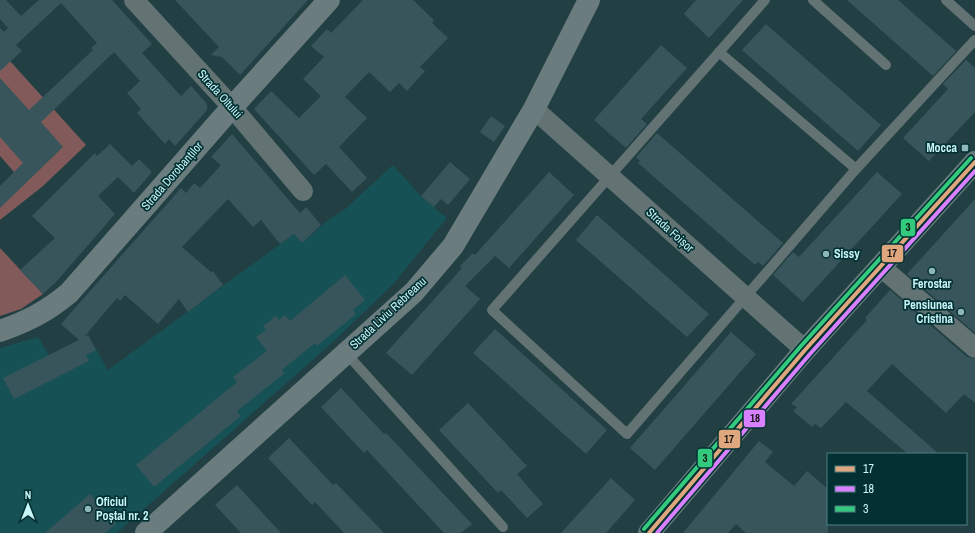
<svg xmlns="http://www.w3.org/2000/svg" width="975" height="533" font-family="'Archivo Narrow',sans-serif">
  <rect width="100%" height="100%" fill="#224043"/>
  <polygon fill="#165155" points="393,165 421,196 447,218 394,283 335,340 117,533 0,533 0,348 38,337 49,355 88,335 108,370 294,234 302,243 328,220 344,210"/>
  <g fill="#815a59">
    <polygon points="0,50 86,145 43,186 0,220 0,204 14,172 0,156"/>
    <polygon points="0,248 43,294 21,309 0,316"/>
  </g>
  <g fill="#37555b">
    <polygon points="0,0 6,0 21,16 39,0 112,0 152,44 142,53 181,96 191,86 207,104 207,110 175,146 169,139 165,144 137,113 141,109 127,93 140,81 114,52 41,122 63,147 0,208 0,186 23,163 0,137 0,78 29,110 93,50 91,48 97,43 61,3 16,45 22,51 0,71 0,28 4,32 8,28 0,19"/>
    <polygon points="175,0 308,0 240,75 222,57 211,55 219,47"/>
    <polygon points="363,0 413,0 434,20 432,23 448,38 420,67 425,71 407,91 399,83 390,92 369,72 345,97 367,118 339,147 367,178 352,192 326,164 314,175 254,109 271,91 299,118 321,96 303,79 324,57 311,46 327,29 331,33"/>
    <polygon points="696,0 743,0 709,38 684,14"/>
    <polygon points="847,0 898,0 956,51 933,76"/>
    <polygon points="766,24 881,125 858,151 742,50"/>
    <polygon points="661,45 687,68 641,119 647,124 626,148 594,120"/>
    <polygon points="966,60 975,68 975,112 929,161 903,138 948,89 943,84"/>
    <polygon points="491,116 505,126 494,142 480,132"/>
    <polygon points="657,133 783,243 763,266 758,262 755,265 638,163 640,161 636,157"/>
    <polygon points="232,134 300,213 306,207 321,225 302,243 294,234 280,244 261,220 253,227 228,199 182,247 211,272 213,271 223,285 188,312 179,299 158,324 125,295 120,301 117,298 84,337 88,335 96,350 86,355 89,361 14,399 3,378 79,340 61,324 181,188 186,193 194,183 200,188 221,165 211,157"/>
    <polygon points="110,144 132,166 139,159 152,172 134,193 118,177 98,196 115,214 56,282 43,294 20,270 55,238 32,216 95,153 97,156"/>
    <polygon points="450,162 470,179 448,205 441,199 434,207 421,196"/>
    <polygon points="549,172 574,195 509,268 495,256 465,286 480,299 412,375 386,353 462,268 460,266 473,253 475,255"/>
    <polygon points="877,172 902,194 803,302 773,275 793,252 799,257"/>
    <polygon points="975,199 975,333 907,274"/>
    <polygon points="597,215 709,314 687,337 576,240"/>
    <polygon points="345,275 365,300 353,310 356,314 317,346 315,343 282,370 285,373 237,411 241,416 154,487 136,465 237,382 233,377 267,351 256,337 266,330 263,326 276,316 279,320 285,315 290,321"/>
    <polygon points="890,290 967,357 975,359 975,403 964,394 946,413 892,364 867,391 939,454 908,454 846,402 821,428 815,424 812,427 793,411 797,407 791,404 867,320 865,318"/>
    <polygon points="495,329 607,430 586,454 473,353"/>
    <polygon points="731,332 756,354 655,470 630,448"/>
    <polygon points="341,388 384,434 386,433 472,524 461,533 444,533 367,450 364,453 321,407"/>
    <polygon points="468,403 527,466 517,474 543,504 527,518 501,490 498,493 439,430"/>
    <polygon points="289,438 333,485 336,483 384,533 344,533 315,502 312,505 268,458"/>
    <polygon points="759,441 773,452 765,462 794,486 807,471 828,489 828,533 746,533 736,524 728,533 683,533"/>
    <polygon points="611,478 635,500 606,533 561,533"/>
    <polygon points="237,485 281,533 241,533 215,505"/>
    <polygon points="90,494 116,524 105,533 45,533"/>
  </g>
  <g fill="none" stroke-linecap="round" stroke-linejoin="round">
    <g stroke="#637273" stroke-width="10">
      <polyline points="765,0 492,310 627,434 856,169 975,40"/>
      <polyline points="813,0 886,65"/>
      <polyline points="946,0 975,26"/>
      <polyline points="719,52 856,169"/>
      <polyline points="346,353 503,527"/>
    </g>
    <g stroke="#637273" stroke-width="20">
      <polyline points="134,0 232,107 303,191"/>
      <polyline points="534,109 805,350"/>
      <polyline points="881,267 975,348"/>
    </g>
    <g stroke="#6b7c7e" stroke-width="22">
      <path d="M0 331C28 321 46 312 69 293L226 114 329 0"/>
      <polyline points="146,533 414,292 453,246 534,109 589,0"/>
    </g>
    <polyline stroke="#657a7b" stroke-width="22" points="649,533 805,350 975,162"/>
    <g stroke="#033133" stroke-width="7">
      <polyline id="bus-1" points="649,533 805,350 975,162"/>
    </g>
    <g stroke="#033133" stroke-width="7">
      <polyline id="bus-2" points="657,533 810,354 975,171"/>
    </g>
    <g stroke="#033133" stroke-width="7">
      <polyline id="bus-3" points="644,529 801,346 971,158"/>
    </g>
    <use href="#bus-1" stroke="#dfa77e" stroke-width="4"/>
    <use href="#bus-2" stroke="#d880ff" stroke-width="4"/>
    <use href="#bus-3" stroke="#33ca7d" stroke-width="4"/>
  </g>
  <g fill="#8eb6b9" stroke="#033133" stroke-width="1.5">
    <rect x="961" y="144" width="8" height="8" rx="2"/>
    <circle cx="826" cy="254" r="4"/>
    <circle cx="932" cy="271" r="4"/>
    <circle cx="961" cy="312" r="4"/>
    <circle cx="88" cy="509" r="4"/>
  </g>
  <g text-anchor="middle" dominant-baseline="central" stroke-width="3.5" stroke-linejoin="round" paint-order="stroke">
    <g font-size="12" fill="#c8f5f8" stroke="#033133">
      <text transform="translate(220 94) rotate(48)">Strada Oltului</text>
      <text transform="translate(172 176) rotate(-49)">Strada Dorobanților</text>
      <text transform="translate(670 230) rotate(42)">Strada Foișor</text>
      <text transform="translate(388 313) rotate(-43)">Strada Liviu Rebreanu</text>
    </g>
    <g font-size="12" font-weight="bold" fill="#c8f5f8" stroke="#033133" text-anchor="end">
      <text x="957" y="148">Mocca</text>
      <text x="834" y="254" text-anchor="start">Sissy</text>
      <text x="932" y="284" text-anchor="middle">Ferostar</text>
      <text x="953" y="305">Pensiunea<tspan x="953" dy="14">Cristina</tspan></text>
      <text x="96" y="502" text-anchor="start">Oficiul<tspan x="96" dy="14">Poștal nr. 2</tspan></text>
    </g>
  </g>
  <g stroke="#033133" stroke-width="1.5">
    <rect x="900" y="218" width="16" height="19" rx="4" fill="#33ca7d"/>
    <rect x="881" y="244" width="23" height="19" rx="4" fill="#dfa77e"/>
    <rect x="743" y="409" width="23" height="19" rx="4" fill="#d880ff"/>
    <rect x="718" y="429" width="23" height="20" rx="4" fill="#dfa77e"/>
    <rect x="697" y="448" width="16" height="20" rx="4" fill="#33ca7d"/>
  </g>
  <g font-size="11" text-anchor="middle" font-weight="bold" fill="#111">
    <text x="908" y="231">3</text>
    <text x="892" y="257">17</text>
    <text x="755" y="422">18</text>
    <text x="729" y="443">17</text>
    <text x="705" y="462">3</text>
  </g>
  <rect x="827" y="453" width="140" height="72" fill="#033133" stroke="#527f82"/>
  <rect x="835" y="466" width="20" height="6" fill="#dfa77e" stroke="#527f82"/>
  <text x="863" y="473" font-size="12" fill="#c8f5f8">17</text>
  <rect x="835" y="486" width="20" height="6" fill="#d880ff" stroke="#527f82"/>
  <text x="863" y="493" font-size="12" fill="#c8f5f8">18</text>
  <rect x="835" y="506" width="20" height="6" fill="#33ca7d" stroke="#527f82"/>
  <text x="863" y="513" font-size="12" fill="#c8f5f8">3</text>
  <g transform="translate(28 505)" stroke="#033133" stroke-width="3" paint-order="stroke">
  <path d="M0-3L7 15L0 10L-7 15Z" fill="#c8f5f8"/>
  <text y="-6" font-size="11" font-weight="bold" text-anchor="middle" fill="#c8f5f8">N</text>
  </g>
</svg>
